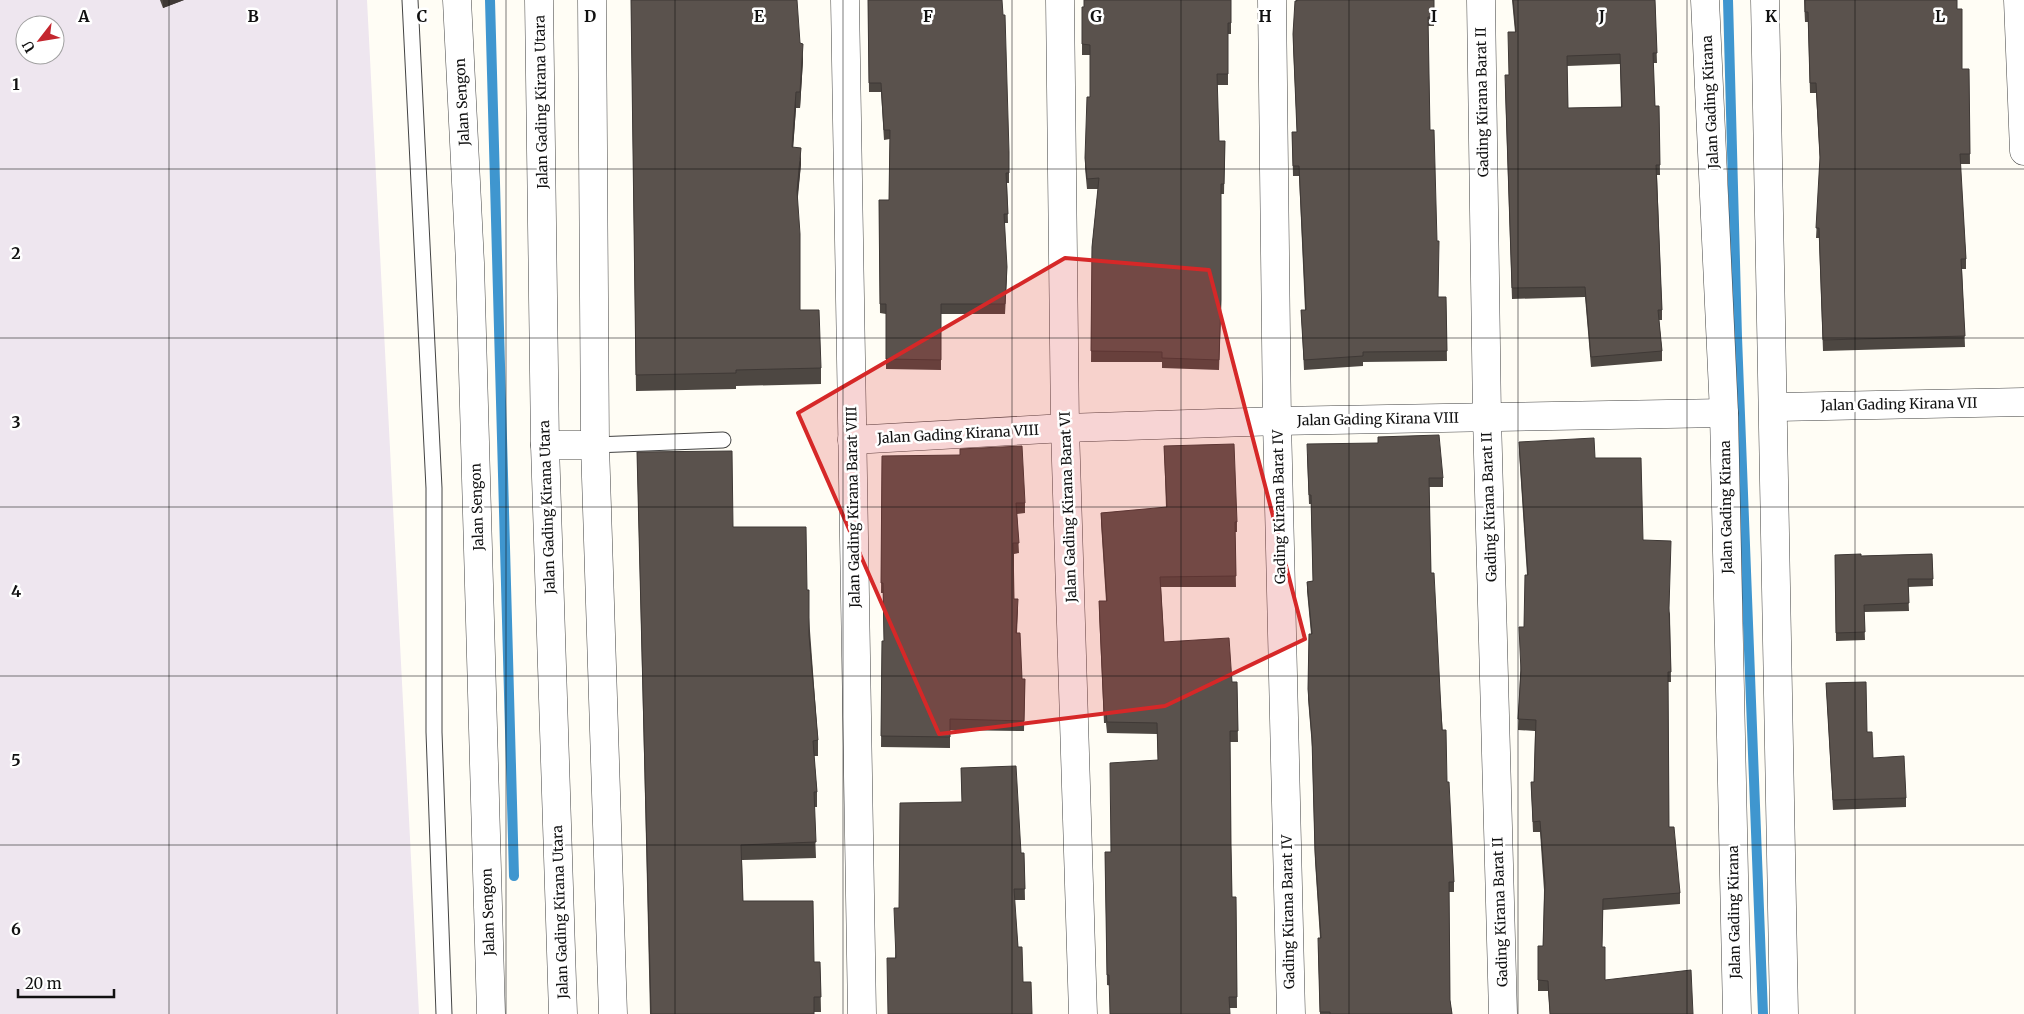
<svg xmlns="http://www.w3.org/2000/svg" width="2024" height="1014" font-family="Merriweather,serif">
  <rect width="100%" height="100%" fill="#fffdf5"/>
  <path fill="#eee6ef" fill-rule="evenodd" d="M0 0H367L419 1014H0ZM25 25H55V55H25Z"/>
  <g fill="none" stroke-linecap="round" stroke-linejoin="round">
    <g stroke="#3f96cf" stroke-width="10">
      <polyline points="490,0 514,876"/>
      <polyline points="1728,0 1737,337 1763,1014"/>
    </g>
    <g stroke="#444" stroke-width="17">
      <g id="service">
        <polyline points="410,0 434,488 434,732 444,1014"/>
        <polyline points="595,445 723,440"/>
      </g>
    </g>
    <g stroke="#444" stroke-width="29">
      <g id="minor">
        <polyline points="457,0 470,263 491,1014"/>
        <polyline points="539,0 545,445 563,1014"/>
        <polyline points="592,0 595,445 613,1014"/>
        <polyline points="845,0 862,1014"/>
        <polyline points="1060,0 1065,428 1083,1014"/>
        <polyline points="1272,0 1277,421 1291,1014"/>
        <polyline points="1481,0 1487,417 1503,1014"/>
        <polyline points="1705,0 1724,413 1737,1014"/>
        <polyline points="1765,0 1784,1014"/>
        <polyline points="2018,0 2024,151"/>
        <polyline points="1774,407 2024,402"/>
        <polyline points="852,440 1065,428 1277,421 1724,413"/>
        <polyline points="545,445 595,445"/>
      </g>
    </g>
    <use href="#service" stroke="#fff" stroke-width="15"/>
    <use href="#minor" stroke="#fff" stroke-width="28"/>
  </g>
  <g fill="#4d4742" fill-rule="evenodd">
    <polygon points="160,0 184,0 163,8"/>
    <polygon points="631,0 800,43 803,60 800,108 796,108 793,148 801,164 797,201 800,310 821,368 821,384 736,386 736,389 636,391"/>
    <polygon points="868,0 1009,152 1009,183 1007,183 1008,223 1004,223 1007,277 1005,314 941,314 941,370 886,369 886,314 880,313 879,200 889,200 890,139 884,140 881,92 869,92"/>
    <polygon points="1231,0 1231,34 1228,34 1228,85 1217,85 1219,141 1225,141 1224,194 1221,194 1221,310 1219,370 1162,368 1162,362 1091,362 1092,247 1098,189 1087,189 1085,168 1085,158 1090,97 1090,55 1082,55 1082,7"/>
    <polygon points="1296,0 1434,0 1434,26 1428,26 1430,130 1438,297 1446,297 1447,361 1363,362 1363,366 1304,370 1301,310 1305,310 1299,176 1293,176 1292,132 1297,132 1293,44 1293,34"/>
    <path d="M1512 0H1655L1657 63H1653L1655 106H1659L1660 175H1657L1662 310V320H1659L1662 351V361L1591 367 1585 297 1512 299 1505 85 1509 75 1515 32ZM1620 64 1621 107 1568 108 1567 66Z"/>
    <polygon points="1804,0 1957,9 1962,69 1969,69 1970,164 1960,164 1966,259 1966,269 1962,269 1965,347 1823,351 1819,238 1816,238 1820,162 1816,93 1810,93 1808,22 1805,22"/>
    <polygon points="1519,442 1595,458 1643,540 1670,614 1671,682 1668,682 1669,827 1680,893 1680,904 1603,910 1602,947 1605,980 1693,1014 1550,1014 1548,991 1538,991 1538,946 1543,946 1544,890 1540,832 1533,832 1531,782 1534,782 1535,731 1518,730 1520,675 1524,627 1527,575 1519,452"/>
    <polygon points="1164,446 1237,522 1237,532 1235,532 1236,587 1161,587 1164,642 1232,682 1237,682 1238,742 1230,742 1231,845 1232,897 1236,897 1237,1008 1230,1008 1107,985 1105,852 1111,852 1158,760 1157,734 1107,733 1106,723 1104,723 1099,612 1099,601 1106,601 1101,523 1101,513 1166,508"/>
    <polygon points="637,452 733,527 807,590 818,740 818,756 814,756 817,792 817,807 814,807 816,858 742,860 743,901 814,962 820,962 821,1012 814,1012 814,1014 650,1014"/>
    <polygon points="1307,454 1443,478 1443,487 1429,487 1431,573 1454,882 1454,892 1449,892 1450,1000 1452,1014 1320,1014 1318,948 1320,938 1315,861 1312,747 1308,699 1309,634 1311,634 1307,591 1307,582 1313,581 1311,504 1309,504"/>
    <polygon points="882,456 1025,503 1025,513 1017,514 1019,553 1014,554 1014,599 1018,610 1017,633 1022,679 1025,679 1024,731 950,730 950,748 881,747 882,641 884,641 883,593 881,593"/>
    <polygon points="1932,554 1933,586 1908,587 1909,611 1864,612 1865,640 1836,641 1835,555 1861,556"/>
    <polygon points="1826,683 1867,732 1873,758 1906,798 1906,807 1833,810"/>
    <polygon points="961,768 1021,853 1024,853 1025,900 1014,900 1018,947 1023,982 1032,1014 895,958 899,908 962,802"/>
  </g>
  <g fill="#3f3936">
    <polygon points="163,0 184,0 163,8"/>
    <polygon points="803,44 803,60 800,108 800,92"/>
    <polygon points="796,92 796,108 792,163 792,147"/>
    <polygon points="801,148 801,164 797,207 797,191"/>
  </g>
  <g fill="#5a524d" stroke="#3f3936" fill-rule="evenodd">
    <polygon points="631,0 797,0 800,43 803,44 800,92 796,92 792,147 801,148 797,191 800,234 800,310 819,310 821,368 736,370 736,373 636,375"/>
    <polygon points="868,0 1002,0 1003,15 1005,15 1009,152 1009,173 1006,173 1008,214 1004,214 1007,267 1005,304 941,304 941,360 886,359 886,304 880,304 879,200 889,200 890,130 884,130 881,83 869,83"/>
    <polygon points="1084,0 1231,0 1231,23 1228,23 1228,74 1217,74 1219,141 1225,141 1224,184 1221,184 1221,300 1219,360 1162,358 1162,352 1091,351 1092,247 1099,178 1087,179 1085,158 1087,97 1090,97 1090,45 1082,44 1082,7 1084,7"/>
    <polygon points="1297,0 1434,0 1434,17 1428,17 1430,130 1434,130 1437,241 1439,241 1438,297 1446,297 1447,351 1363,352 1363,356 1304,360 1301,310 1306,310 1299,166 1293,166 1292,132 1297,132 1293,34 1295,1 1297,1"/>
    <path d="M1513 0H1655L1657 53H1653L1655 106H1659L1660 165H1656L1662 310H1658L1662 351 1591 357 1585 287 1512 288 1505 75H1509L1508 32H1516ZM1620 54 1622 107 1568 108 1567 56Z"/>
    <polygon points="1805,0 1957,0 1957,9 1962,9 1962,69 1969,69 1970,154 1960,154 1966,259 1961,259 1965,336 1823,340 1819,228 1816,228 1820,157 1816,83 1810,83 1808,12 1805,12"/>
    <polygon points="1439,435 1443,478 1429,478 1431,573 1434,573 1442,730 1446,730 1447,782 1449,782 1454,882 1449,882 1450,1000 1452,1014 1330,1014 1330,1012 1320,1012 1318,938 1321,938 1315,851 1312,738 1308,689 1309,634 1312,634 1307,582 1313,581 1311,495 1309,495 1307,444 1378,443 1378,437"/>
    <polygon points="1594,438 1595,458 1641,458 1643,540 1671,541 1669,608 1671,672 1668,672 1669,827 1674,827 1680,893 1603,899 1602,947 1605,947 1605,980 1691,970 1693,1014 1550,1014 1548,981 1538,980 1538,946 1543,946 1545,883 1540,821 1533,822 1531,782 1534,782 1536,720 1518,719 1521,671 1519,627 1524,627 1525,575 1528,575 1519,442"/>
    <polygon points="1234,444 1237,522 1235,522 1236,576 1160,577 1164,642 1229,638 1232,682 1237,682 1238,731 1230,731 1231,845 1232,897 1236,897 1237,997 1229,997 1230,1014 1110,1014 1109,975 1107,975 1105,852 1111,852 1110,763 1158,760 1157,723 1107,722 1106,712 1104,713 1099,601 1107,601 1101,513 1167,507 1164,446"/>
    <polygon points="1022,446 1025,503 1016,503 1019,543 1013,543 1014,599 1018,599 1016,633 1020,633 1022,679 1025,679 1024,721 950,719 950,737 881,736 882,641 884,641 883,583 881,583 882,456 960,455 960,449"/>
    <polygon points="732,451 733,527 806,527 807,590 809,590 809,635 818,740 813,741 817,792 814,792 816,842 741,845 743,901 813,901 814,962 820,962 821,997 814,997 814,1014 651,1014 637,452"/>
    <polygon points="1861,554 1861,556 1932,554 1933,579 1908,579 1909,603 1864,605 1865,632 1836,633 1835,555"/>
    <polygon points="1866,682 1867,732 1872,732 1873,758 1904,756 1906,798 1833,800 1826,683"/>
    <polygon points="1016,766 1021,853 1024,853 1025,889 1014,889 1018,947 1022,947 1023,982 1031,982 1032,1014 888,1014 887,958 896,958 894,908 899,908 900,803 962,802 961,768"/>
  </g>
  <path fill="#d62828" fill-opacity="0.2" stroke="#d62828" stroke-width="4" stroke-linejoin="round" d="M1065 258 1209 270 1305 639 1165 706 939 734 798 413Z"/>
  <path fill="none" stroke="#111" stroke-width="1" stroke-opacity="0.55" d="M169 0V1014M337 0V1014M506 0V1014M675 0V1014M843 0V1014M1012 0V1014M1181 0V1014M1349 0V1014M1518 0V1014M1687 0V1014M1855 0V1014M0 169H2024M0 338H2024M0 507H2024M0 676H2024M0 845H2024"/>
  <g text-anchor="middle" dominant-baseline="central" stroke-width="5" stroke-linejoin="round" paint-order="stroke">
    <g font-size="14" fill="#111" stroke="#fff">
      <text transform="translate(462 102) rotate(-93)">Jalan Sengon</text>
      <text transform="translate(541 102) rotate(-91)">Jalan Gading Kirana Utara</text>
      <text transform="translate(1482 102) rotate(-91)">Gading Kirana Barat II</text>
      <text transform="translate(1710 102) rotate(-93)">Jalan Gading Kirana</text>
      <text transform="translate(1899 404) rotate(-1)">Jalan Gading Kirana VII</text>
      <text transform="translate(1378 419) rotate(-1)">Jalan Gading Kirana VIII</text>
      <text transform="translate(958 434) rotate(-3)">Jalan Gading Kirana VIII</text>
      <text transform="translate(477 507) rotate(-92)">Jalan Sengon</text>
      <text transform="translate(547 507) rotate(-92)">Jalan Gading Kirana Utara</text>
      <text transform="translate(853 507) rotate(-91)">Jalan Gading Kirana Barat VIII</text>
      <text transform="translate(1068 507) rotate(-92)">Jalan Gading Kirana Barat VI</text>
      <text transform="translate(1279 507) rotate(-91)">Gading Kirana Barat IV</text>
      <text transform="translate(1489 507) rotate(-92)">Gading Kirana Barat II</text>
      <text transform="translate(1726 507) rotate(-91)">Jalan Gading Kirana</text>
      <text transform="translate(488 912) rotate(-92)">Jalan Sengon</text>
      <text transform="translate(560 912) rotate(-92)">Jalan Gading Kirana Utara</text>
      <text transform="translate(1288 912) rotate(-91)">Gading Kirana Barat IV</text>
      <text transform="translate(1500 912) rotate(-92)">Gading Kirana Barat II</text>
      <text transform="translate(1734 912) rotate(-91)">Jalan Gading Kirana</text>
    </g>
  </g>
  <g font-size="16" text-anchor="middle" font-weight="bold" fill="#111" stroke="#fff" stroke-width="5" stroke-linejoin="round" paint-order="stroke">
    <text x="84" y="22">A</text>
    <text x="253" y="22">B</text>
    <text x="422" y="22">C</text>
    <text x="590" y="22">D</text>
    <text x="759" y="22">E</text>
    <text x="928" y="22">F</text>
    <text x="1096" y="22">G</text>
    <text x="1265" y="22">H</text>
    <text x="1434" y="22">I</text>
    <text x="1602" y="22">J</text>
    <text x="1771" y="22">K</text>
    <text x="1940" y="22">L</text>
    <text x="16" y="90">1</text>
    <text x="16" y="259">2</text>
    <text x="16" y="428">3</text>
    <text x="16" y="597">4</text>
    <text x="16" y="766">5</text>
    <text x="16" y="935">6</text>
  </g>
  <g transform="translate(40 40) rotate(239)"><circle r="24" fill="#ffffff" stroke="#a0a0a0"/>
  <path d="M0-4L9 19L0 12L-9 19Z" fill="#c4262e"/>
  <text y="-8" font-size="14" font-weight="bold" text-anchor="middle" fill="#111111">U</text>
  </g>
  <path d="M18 989v8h96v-8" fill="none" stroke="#111111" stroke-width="2.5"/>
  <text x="25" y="989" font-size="15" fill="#111111" stroke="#ffffff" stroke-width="4" paint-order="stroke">20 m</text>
</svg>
